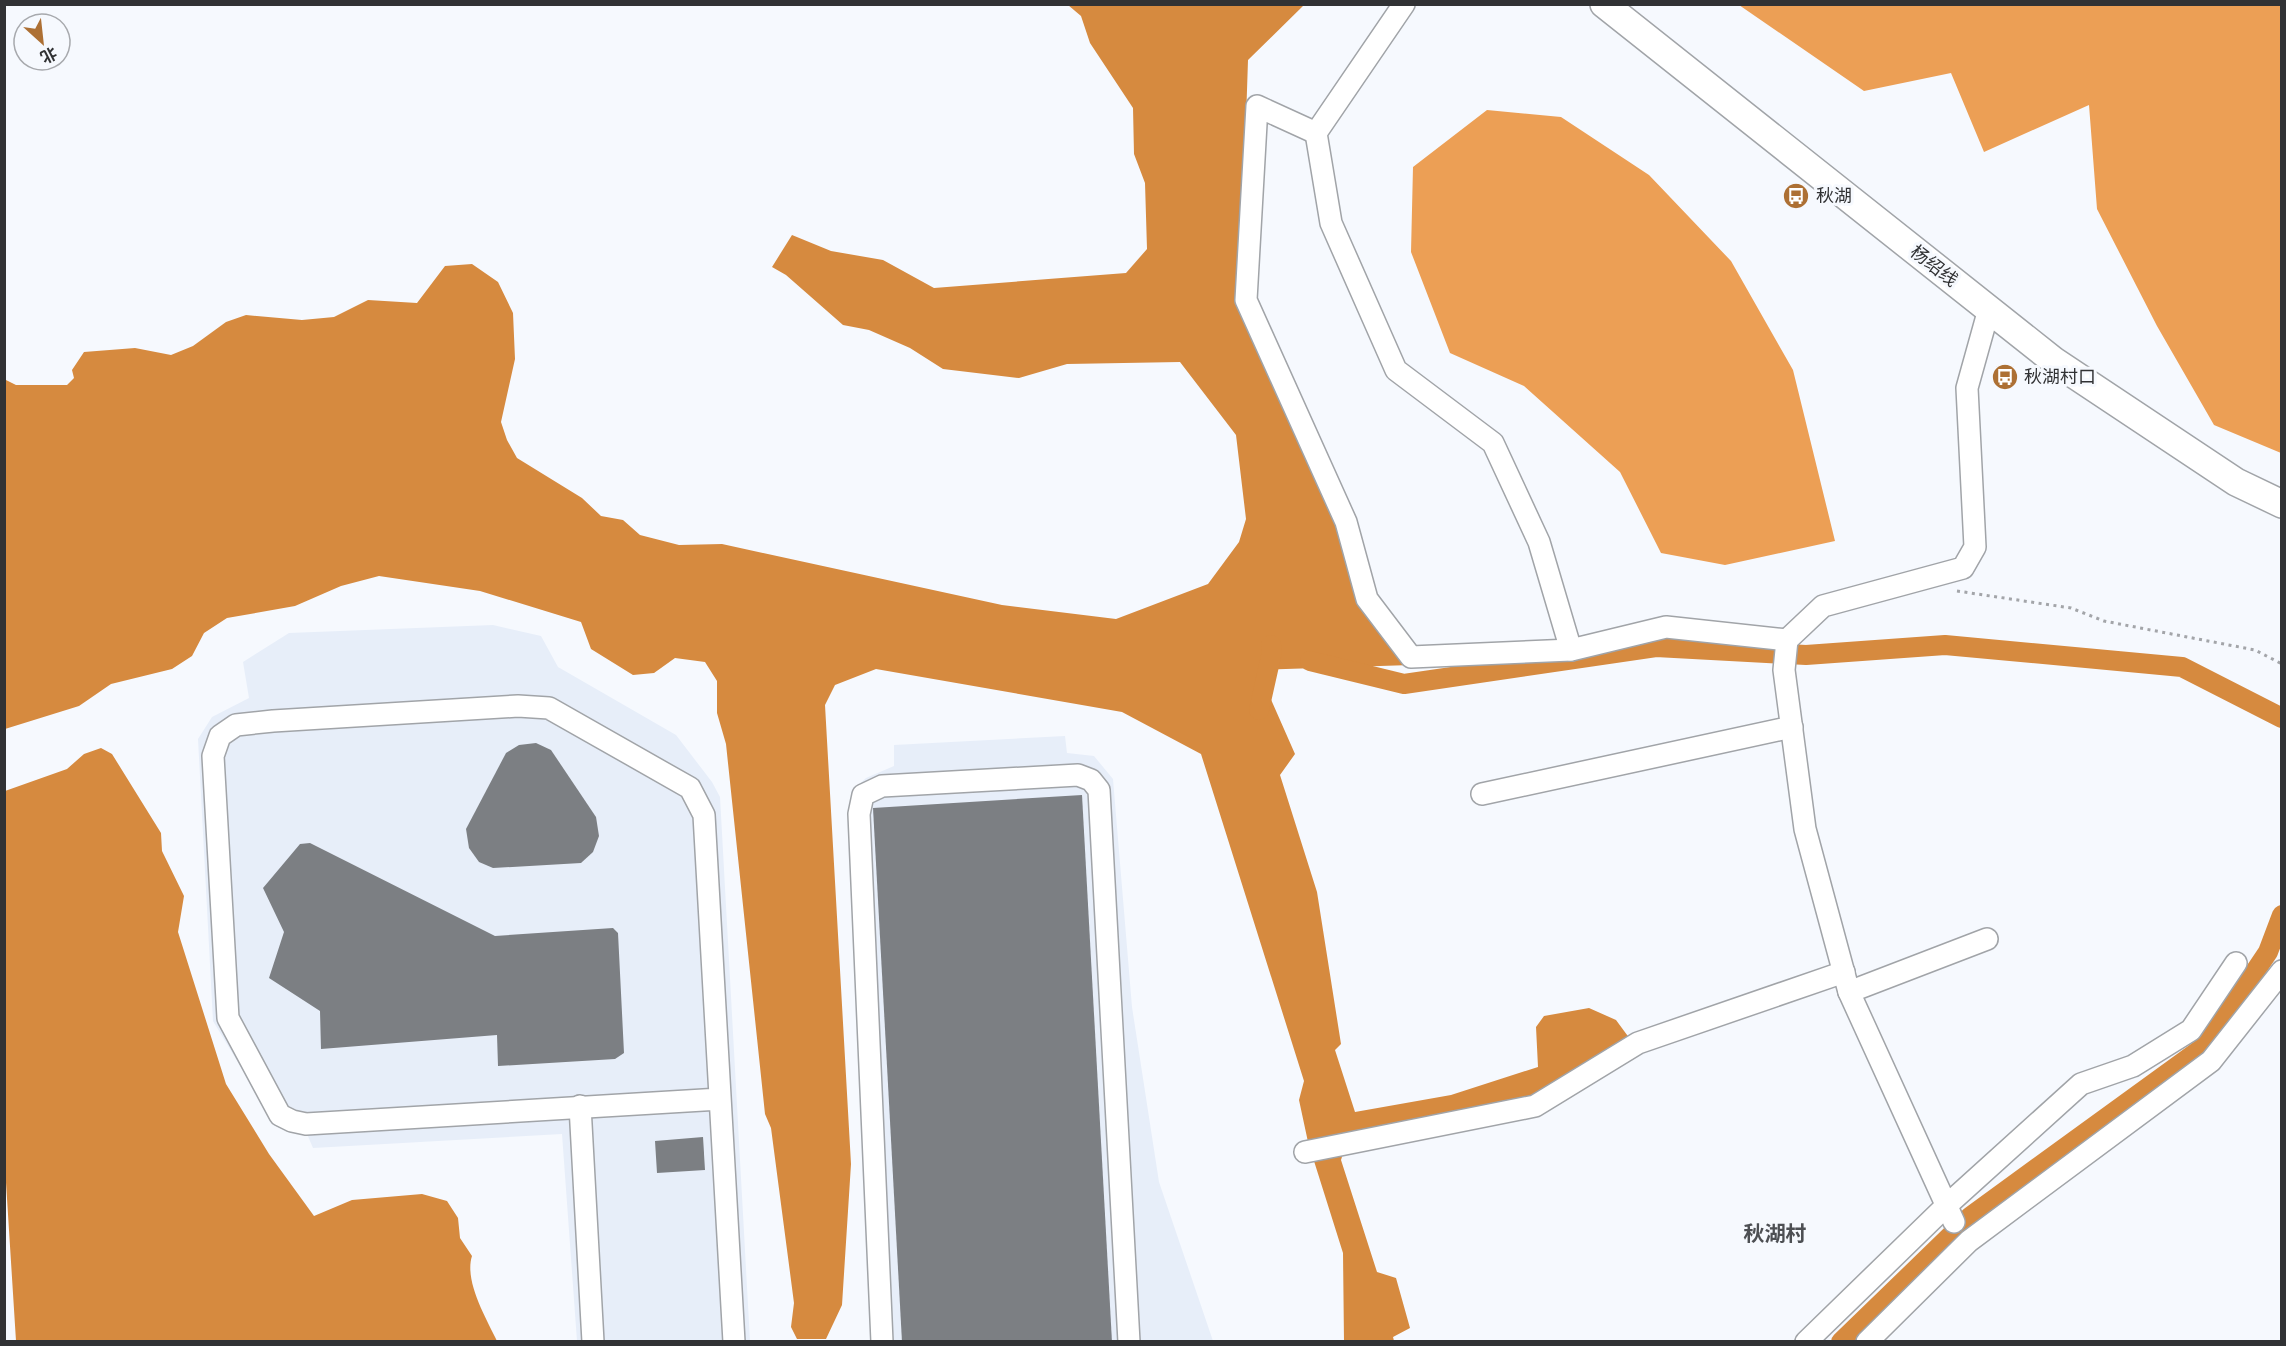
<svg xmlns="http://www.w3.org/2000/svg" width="2286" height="1346" font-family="'Varela Round','Noto Sans SC',sans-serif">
  <rect width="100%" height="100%" fill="#f6f9fe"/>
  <g fill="#e7eef9">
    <polygon points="493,625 541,636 558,667 676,735 712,782 720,797 750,1341 577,1341 562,1134 313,1148 307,1134 277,1127 213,1021 198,739 212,717 249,698 243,662 289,633"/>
    <polygon points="1065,736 1067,753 1094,756 1113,779 1132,1007 1159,1182 1213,1341 872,1341 851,792 866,778 894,766 894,745"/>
  </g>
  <g fill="#ec9f55">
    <polygon points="1739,5 2281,5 2281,453 2214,425 2157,326 2097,209 2089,105 1984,152 1951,73 1864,91"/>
    <polygon points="1487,110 1561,117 1649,175 1731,261 1793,370 1835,541 1725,565 1661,553 1620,472 1524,386 1450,353 1411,252 1413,167"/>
  </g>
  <g fill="#d68a3f">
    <polygon points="1068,5 1304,5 1248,60 1240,301 1343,523 1361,601 1411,665 1258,670 1295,754 1280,775 1317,892 1341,1044 1335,1050 1355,1112 1451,1095 1538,1067 1536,1027 1544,1016 1589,1008 1616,1020 1630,1039 1538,1097 1349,1135 1341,1160 1377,1272 1396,1278 1410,1328 1393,1337 1394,1341 1344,1341 1343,1253 1308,1142 1299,1100 1304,1081 1201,754 1122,712 876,669 835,685 825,705 851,1164 842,1305 826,1339 797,1339 791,1327 794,1303 771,1128 765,1114 726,744 717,713 717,681 705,662 675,658 654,673 633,675 591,649 581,622 480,591 379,576 341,586 295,606 227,618 204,633 192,656 172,669 111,684 79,706 5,729 4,379 16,385 67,385 74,378 72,370 84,352 135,348 171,355 193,346 226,322 246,315 302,320 334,317 368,300 417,303 445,266 472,264 498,282 513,313 515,359 501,422 507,440 517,458 582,498 601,516 623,520 640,535 679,545 722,544 1002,605 1116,619 1208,584 1239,542 1246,519 1236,435 1180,362 1067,364 1019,378 943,369 910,348 869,330 843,325 786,275 772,267 792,235 831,251 883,260 934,288 1126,273 1147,249 1145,183 1134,154 1133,108 1090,43 1081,16"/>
    <path d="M101 748 112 754 161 833 162 851 184 896 178 932 226 1084 269 1154 314 1216 352 1200 422 1194 447 1201 458 1218 460 1238 472 1256C464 1281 486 1318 497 1341H16L4 1151 5 791 67 769 84 754Z"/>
  </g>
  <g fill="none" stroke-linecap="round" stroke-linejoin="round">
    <g stroke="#d68a3f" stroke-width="20">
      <polyline points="1310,661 1404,684 1656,647 1806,655 1945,645 2182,667 2282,718"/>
      <polyline points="1259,710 1272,652 1271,645"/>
      <polyline points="1841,1342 1971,1216 2205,1046 2268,952 2282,915"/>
    </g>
  </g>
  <g fill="#7c7f83">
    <polygon points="536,743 551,750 596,817 599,836 593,852 581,863 493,868 479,862 469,848 466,829 506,753 519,745"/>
    <polygon points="1082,795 1112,1342 902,1342 873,808"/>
    <polygon points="310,843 495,936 613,928 618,933 624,1053 615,1059 498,1066 497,1035 321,1049 320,1011 269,978 284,932 263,888 300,844"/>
    <polygon points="703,1137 705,1170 657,1173 655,1141"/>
  </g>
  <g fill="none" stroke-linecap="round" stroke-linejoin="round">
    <g stroke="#a1a4a8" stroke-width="24">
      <g id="minor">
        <polyline points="1404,4 1316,133 1331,223 1396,370 1493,443 1539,542 1571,650"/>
        <polyline points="1316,133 1257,106 1246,300 1346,522 1367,599 1411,657 1571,650 1666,627 1787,640"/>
        <polyline points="1482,794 1792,727"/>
        <polyline points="1849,992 1987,939"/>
        <polyline points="720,1099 306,1124 292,1121 280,1115 228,1018 213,756 220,736 236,725 273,721 518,706 549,708 690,788 704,815 734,1342"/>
        <polyline points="580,1106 593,1342"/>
        <polyline points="1305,1152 1535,1106 1638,1043 1844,972"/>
        <polyline points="1954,1222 1849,992 1805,829 1784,670 1787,640 1823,606 1963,568 1975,547 1967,388 1989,309"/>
        <polyline points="882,1342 859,814 863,795 882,786 1078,775 1091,780 1099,790 1129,1342"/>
        <polyline points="1806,1342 1946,1206 2081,1084 2133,1066 2191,1030 2236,963"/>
        <polyline points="1867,1342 1969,1241 2211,1061 2282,971"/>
      </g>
    </g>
    <g stroke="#a1a4a8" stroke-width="30">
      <polyline id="major" points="1604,4 2054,361 2236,482 2282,504"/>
    </g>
    <polyline stroke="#a3a5a9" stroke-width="3" stroke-dasharray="3 4.5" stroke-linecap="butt" points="1957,591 2071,608 2104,621 2255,650 2282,664"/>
    <use href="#minor" stroke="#fff" stroke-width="21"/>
    <use href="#major" stroke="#fff" stroke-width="27"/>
  </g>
  <defs>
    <g id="bus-disc" transform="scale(1.35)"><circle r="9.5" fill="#ad7034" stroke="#f6f9fe"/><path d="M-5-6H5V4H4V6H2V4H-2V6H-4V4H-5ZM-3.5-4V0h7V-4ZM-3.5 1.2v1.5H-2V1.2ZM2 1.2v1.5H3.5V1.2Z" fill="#fff"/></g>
  </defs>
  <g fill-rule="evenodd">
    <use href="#bus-disc" x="1796" y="196"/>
    <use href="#bus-disc" x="2005" y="377"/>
  </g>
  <g text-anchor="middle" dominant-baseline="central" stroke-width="6" stroke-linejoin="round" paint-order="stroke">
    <g font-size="18" fill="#313234" stroke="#f6f9fe" text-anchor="start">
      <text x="1816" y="196">秋湖</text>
      <text x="2024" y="377">秋湖村口</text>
    </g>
    <g font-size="18" fill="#313234" stroke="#f6f9fe">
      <text transform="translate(1934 266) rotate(38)">杨绍线</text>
    </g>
    <g font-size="21" font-weight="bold" fill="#4d4f53" stroke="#f6f9fe">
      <text x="1775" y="1234">秋湖村</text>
    </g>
  </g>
  <rect width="2286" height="1346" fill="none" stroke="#313234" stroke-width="12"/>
  <g transform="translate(42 42) rotate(153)"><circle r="28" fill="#f6f9fe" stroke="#a7a9ad" stroke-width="1.5"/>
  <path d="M0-4.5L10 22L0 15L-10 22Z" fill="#ad7034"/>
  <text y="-9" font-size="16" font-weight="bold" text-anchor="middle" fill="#313234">北</text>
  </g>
</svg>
